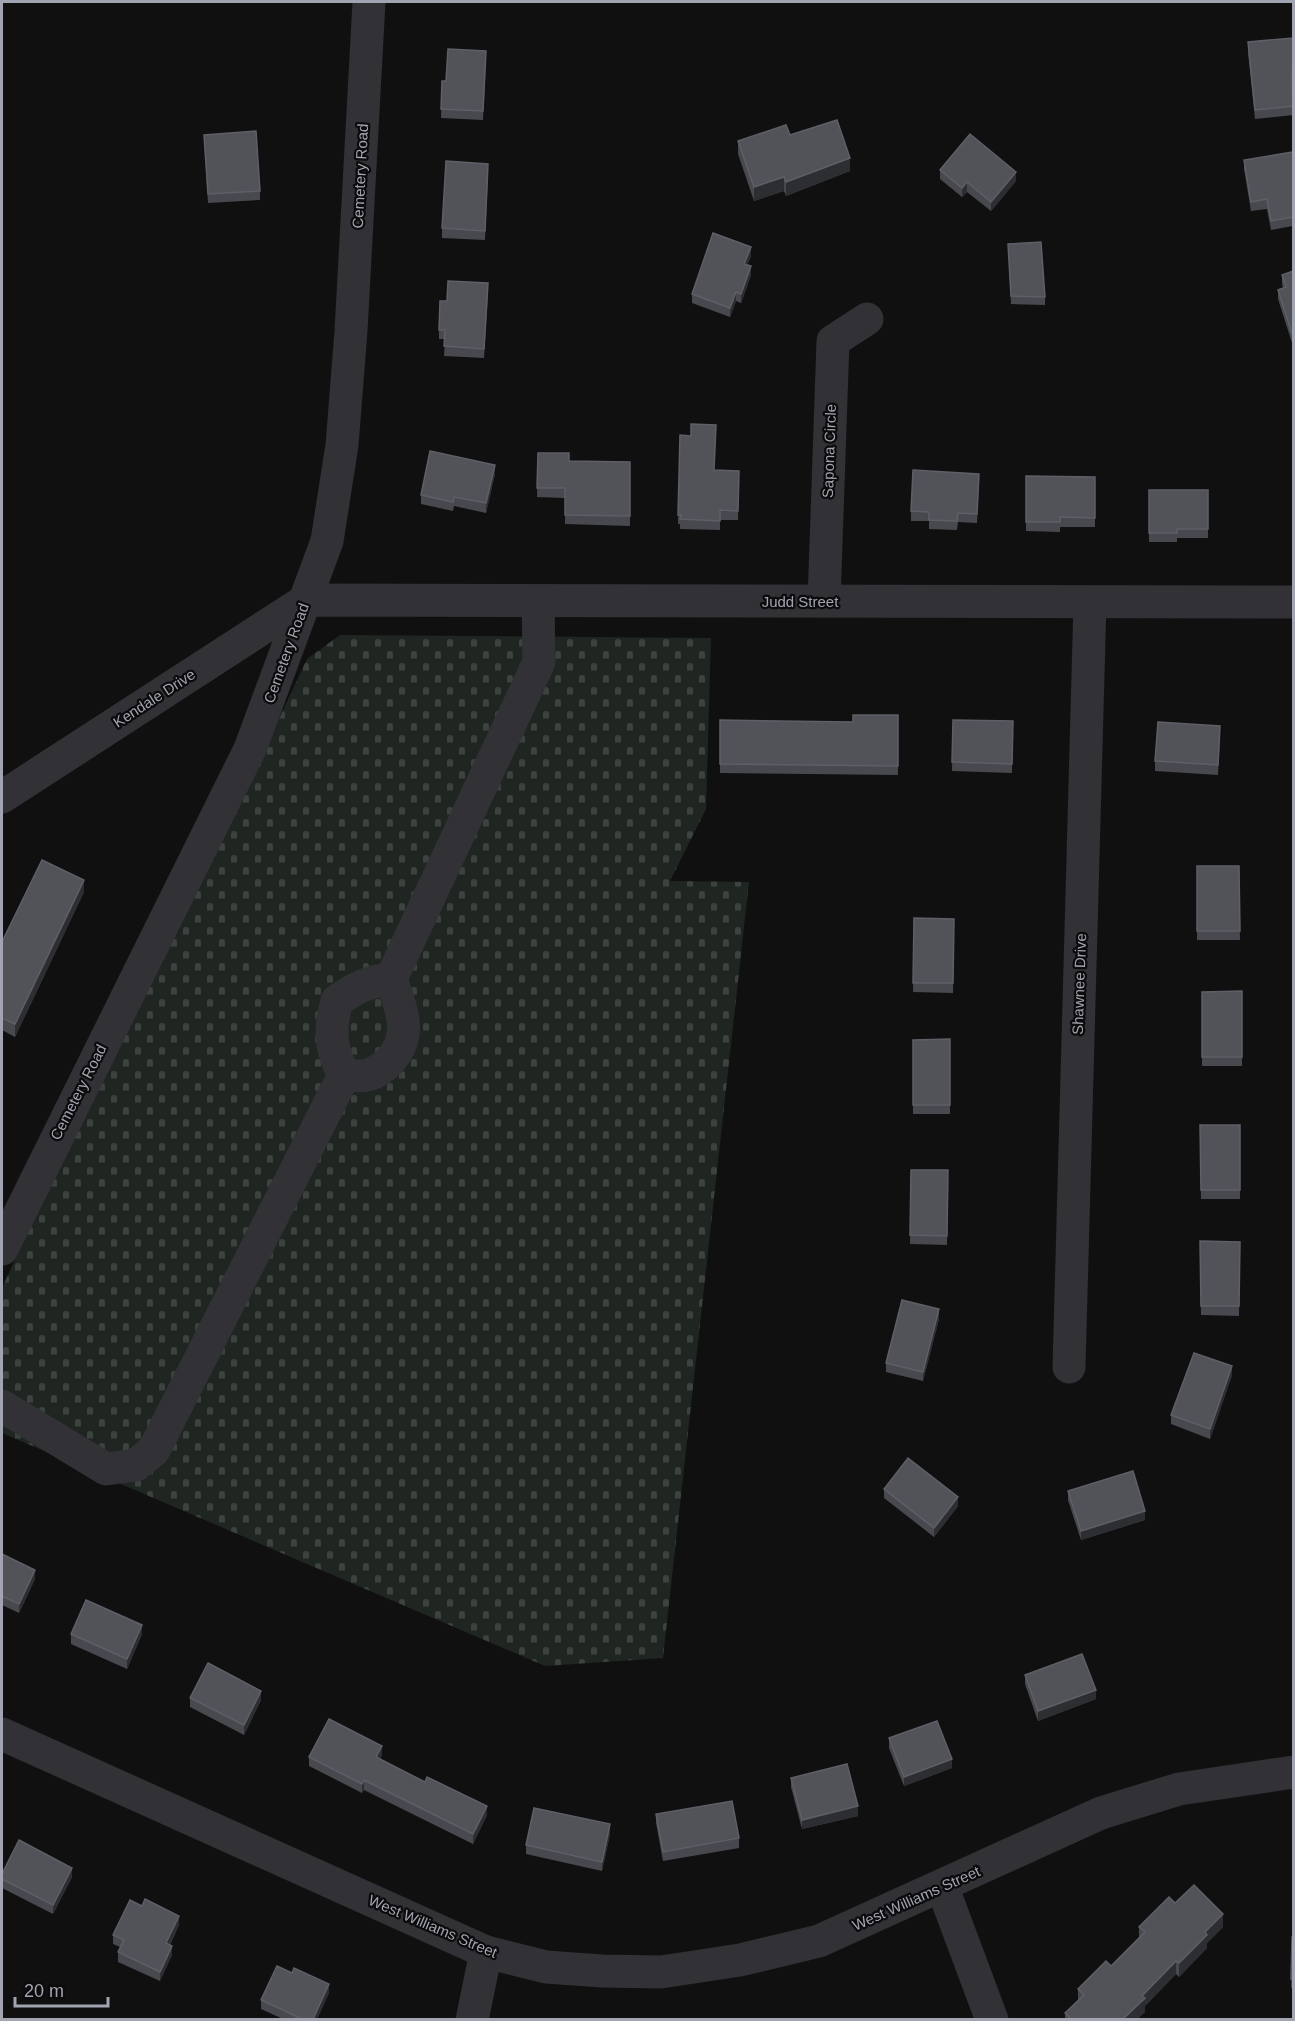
<svg xmlns="http://www.w3.org/2000/svg" width="1295" height="2021" font-family="Helvetica,sans-serif">
  <defs>
    <pattern id="cemetery-stones" width="16" height="16" patternUnits="userSpaceOnUse" patternTransform="scale(1.5)"><rect width="16" height="16" fill="#1f2520"/><path d="M2 7V4a2 2 0 0 1 4 0v3zM10 15v-3a2 2 0 0 1 4 0v3z" fill="#3c423e"/></pattern>
  </defs>
  <rect width="100%" height="100%" fill="#101011"/>
  <polygon fill="url(#cemetery-stones)" points="340,635 711,638 706,809 670,881 749,882 663,1658 545,1666 2,1433 2,1288 104,1064 238,806 307,659"/>
  <g fill="none" stroke-linecap="round" stroke-linejoin="round">
    <g stroke="#313136" stroke-width="33">
      <polyline points="824,601 833,341 867,319"/>
      <polyline points="2,797 306,600 1294,602"/>
      <path d="M344 1075C330 1049 329 1029 337 1001 355 988 369 981 391 979"/>
      <polyline points="2,1249 250,749 327,541 342,445 351,331 369,2"/>
      <polyline points="1069,1367 1090,602"/>
      <path d="M2 1406 106 1469 136 1465 154 1450 344 1075C351 1075 361 1077 368 1075 385 1070 401 1052 403 1034 406 1016 396 996 391 979L539 662 538 601"/>
      <polyline points="2,1734 486,1952 546,1967 602,1971 661,1972 740,1960 819,1941 1101,1813 1179,1789 1294,1772"/>
      <polyline points="942,1886 992,2020"/>
      <polyline points="472,2020 486,1952"/>
    </g>
  </g>
  <g fill="#48494e">
    <polygon points="1293,38 1293,115 1255,119 1248,52 1248,42"/>
    <polygon points="486,60 483,120 441,118 442,81 446,81"/>
    <polygon points="204,135 260,191 260,200 208,203"/>
    <polygon points="790,135 850,171 786,196 784,191 754,201 738,154 738,141"/>
    <polygon points="1293,152 1293,226 1271,230 1267,209 1251,211 1244,169 1244,160"/>
    <polygon points="940,170 1016,181 991,211 967,192 962,197 940,179"/>
    <polygon points="488,173 485,240 442,238 442,228"/>
    <polygon points="1008,244 1045,297 1045,305 1011,304"/>
    <polygon points="751,256 747,265 751,275 741,303 736,301 730,317 692,303 692,294"/>
    <polygon points="1293,271 1293,346 1278,299 1278,290 1283,288 1282,284 1282,275"/>
    <polygon points="488,292 484,358 444,356 445,339 439,339 439,330"/>
    <polygon points="680,435 715,470 739,471 738,520 720,520 720,530 680,529 680,524 678,524"/>
    <polygon points="538,453 569,461 630,462 630,526 565,524 565,498 537,497"/>
    <polygon points="495,474 486,513 454,506 453,511 421,504 421,495"/>
    <polygon points="1026,476 1095,477 1095,527 1060,527 1060,532 1026,531"/>
    <polygon points="979,483 977,523 958,522 957,530 929,529 929,521 911,521 911,511"/>
    <polygon points="1149,490 1208,490 1208,538 1177,538 1177,542 1149,542"/>
    <polygon points="898,715 898,775 720,773 720,720 853,722"/>
    <polygon points="953,720 1013,721 1012,773 952,771"/>
    <polygon points="1220,735 1218,775 1155,771 1155,761"/>
    <polygon points="1197,866 1239,866 1240,940 1197,940"/>
    <polygon points="84,892 15,1037 2,1030 2,942"/>
    <polygon points="914,918 954,919 953,993 913,992"/>
    <polygon points="1242,991 1242,1066 1202,1066 1202,992"/>
    <polygon points="950,1039 950,1114 913,1114 913,1040"/>
    <polygon points="1200,1125 1240,1125 1240,1199 1201,1199"/>
    <polygon points="911,1170 948,1170 947,1245 910,1244"/>
    <polygon points="1200,1241 1240,1242 1239,1316 1201,1315"/>
    <polygon points="939,1319 923,1381 886,1372 886,1363"/>
    <polygon points="1232,1375 1210,1439 1171,1424 1171,1415"/>
    <polygon points="884,1489 958,1506 934,1537 884,1498"/>
    <polygon points="1068,1491 1145,1520 1081,1540 1068,1500"/>
    <polygon points="2,1554 35,1579 19,1613 2,1605"/>
    <polygon points="71,1634 142,1634 127,1669 71,1644"/>
    <polygon points="1025,1675 1096,1699 1038,1721 1025,1684"/>
    <polygon points="190,1698 261,1700 244,1735 190,1707"/>
    <polygon points="889,1738 952,1768 904,1786 889,1748"/>
    <polygon points="382,1755 380,1759 487,1815 473,1844 364,1790 362,1793 309,1766 309,1757"/>
    <polygon points="791,1778 858,1816 802,1829 791,1787"/>
    <polygon points="656,1814 739,1838 739,1848 663,1861 656,1823"/>
    <polygon points="610,1834 602,1871 526,1854 526,1845"/>
    <polygon points="2,1874 72,1877 53,1914 2,1888"/>
    <polygon points="1175,1903 1223,1927 1207,1943 1207,1948 1179,1977 1176,1974 1145,2006 1145,2012 1137,2019 1065,2019 1065,2013 1078,2000 1078,1989 1111,1966 1139,1938 1139,1927"/>
    <polygon points="179,1925 170,1945 172,1955 160,1981 118,1962 118,1952 120,1947 113,1944 113,1935"/>
    <polygon points="1292,1937 1293,1937 1293,1988 1291,1988"/>
    <polygon points="329,1993 317,2019 283,2019 261,2009 261,2000"/>
  </g>
  <g fill="#2d2e31">
    <polygon points="850,158 850,171 786,196 786,182"/>
    <polygon points="1016,172 1016,181 991,211 991,202"/>
    <polygon points="784,177 784,191 754,201 754,187"/>
    <polygon points="967,182 967,192 962,197 962,188"/>
    <polygon points="751,247 751,256 744,273 744,264"/>
    <polygon points="751,266 751,275 741,303 741,294"/>
    <polygon points="736,292 736,301 730,317 730,308"/>
    <polygon points="495,465 495,474 486,513 486,503"/>
    <polygon points="84,880 84,892 15,1037 15,1024"/>
    <polygon points="939,1309 939,1319 923,1381 923,1372"/>
    <polygon points="1232,1366 1232,1375 1210,1439 1210,1429"/>
    <polygon points="958,1497 958,1506 934,1537 934,1528"/>
    <polygon points="1145,1511 1145,1520 1081,1540 1081,1531"/>
    <polygon points="35,1570 35,1579 19,1613 19,1604"/>
    <polygon points="142,1625 142,1634 127,1669 127,1659"/>
    <polygon points="1096,1690 1096,1699 1038,1721 1038,1711"/>
    <polygon points="261,1691 261,1700 244,1735 244,1725"/>
    <polygon points="382,1746 382,1755 376,1767 376,1757"/>
    <polygon points="952,1759 952,1768 904,1786 904,1777"/>
    <polygon points="364,1780 364,1790 362,1793 362,1784"/>
    <polygon points="487,1806 487,1815 473,1844 473,1834"/>
    <polygon points="858,1806 858,1816 802,1829 802,1820"/>
    <polygon points="610,1824 610,1834 602,1871 602,1862"/>
    <polygon points="72,1868 72,1877 53,1914 53,1905"/>
    <polygon points="1223,1914 1223,1927 1207,1943 1207,1948 1179,1977 1179,1963 1205,1932"/>
    <polygon points="179,1916 179,1925 166,1952 166,1943"/>
    <polygon points="172,1946 172,1955 160,1981 160,1972"/>
    <polygon points="1176,1961 1176,1974 1145,2006 1145,2012 1137,2019 1123,2019 1142,1996"/>
    <polygon points="329,1984 329,1993 317,2019 313,2019"/>
  </g>
  <g fill="#515359" stroke="#5e5f67" stroke-width="1.5">
    <polygon points="1293,38 1293,72 1292,72 1293,106 1255,110 1248,42"/>
    <polygon points="448,49 486,51 483,111 441,109 442,81 446,81"/>
    <polygon points="837,120 850,158 786,182 784,177 754,187 738,141 786,125 790,135"/>
    <polygon points="256,131 260,191 208,194 204,135"/>
    <polygon points="970,134 1016,172 991,202 967,182 962,188 940,170"/>
    <polygon points="1293,152 1293,217 1271,221 1267,199 1251,202 1244,160"/>
    <polygon points="446,161 488,164 485,231 442,228"/>
    <polygon points="713,233 751,247 744,264 751,266 741,294 736,292 730,308 692,294"/>
    <polygon points="1041,242 1045,297 1011,296 1008,244"/>
    <polygon points="1293,271 1293,337 1278,290 1286,287 1282,275"/>
    <polygon points="448,281 488,283 484,349 444,346 445,330 439,330 440,301 447,301"/>
    <polygon points="691,424 716,425 714,470 739,471 738,511 720,510 720,521 680,519 681,515 678,515 680,435 691,436"/>
    <polygon points="430,451 495,465 486,503 454,497 453,502 421,495"/>
    <polygon points="538,453 569,453 569,461 630,462 630,516 565,515 565,488 537,488"/>
    <polygon points="913,470 979,474 977,514 958,513 957,521 929,520 929,512 911,511"/>
    <polygon points="1026,476 1095,477 1095,518 1060,517 1060,522 1026,522"/>
    <polygon points="1149,490 1208,490 1208,529 1177,529 1177,533 1149,533"/>
    <polygon points="853,715 898,715 898,766 720,764 720,720 853,722"/>
    <polygon points="953,720 1013,721 1012,764 952,762"/>
    <polygon points="1158,722 1220,726 1218,765 1155,761"/>
    <polygon points="42,860 84,880 15,1024 2,1018 2,942"/>
    <polygon points="1197,866 1239,866 1240,931 1197,931"/>
    <polygon points="914,918 954,919 953,983 913,983"/>
    <polygon points="1242,991 1242,1057 1202,1057 1202,992"/>
    <polygon points="950,1039 950,1105 913,1105 913,1040"/>
    <polygon points="1200,1125 1240,1125 1240,1190 1201,1190"/>
    <polygon points="911,1170 948,1170 947,1236 910,1235"/>
    <polygon points="1200,1241 1240,1242 1239,1306 1201,1306"/>
    <polygon points="902,1300 939,1309 923,1372 886,1363"/>
    <polygon points="1194,1353 1232,1366 1210,1429 1171,1415"/>
    <polygon points="908,1458 958,1497 934,1528 884,1489"/>
    <polygon points="1133,1471 1145,1511 1081,1531 1068,1491"/>
    <polygon points="2,1554 35,1570 19,1604 2,1596"/>
    <polygon points="86,1600 142,1625 127,1659 71,1634"/>
    <polygon points="1082,1654 1096,1690 1038,1711 1025,1675"/>
    <polygon points="208,1663 261,1691 244,1725 190,1698"/>
    <polygon points="329,1719 382,1746 376,1757 425,1782 427,1777 487,1806 473,1834 364,1780 362,1784 309,1757"/>
    <polygon points="937,1721 952,1759 904,1777 889,1738"/>
    <polygon points="847,1764 858,1806 802,1820 791,1778"/>
    <polygon points="732,1801 739,1838 663,1852 656,1814"/>
    <polygon points="534,1808 610,1824 602,1862 526,1845"/>
    <polygon points="19,1840 72,1868 53,1905 2,1879 2,1874"/>
    <polygon points="1194,1885 1223,1914 1205,1932 1207,1935 1179,1963 1176,1961 1142,1996 1145,1998 1123,2019 1071,2019 1065,2013 1084,1995 1078,1989 1106,1961 1111,1966 1145,1932 1139,1927 1169,1897 1175,1903"/>
    <polygon points="145,1899 179,1916 166,1943 172,1946 160,1972 118,1952 124,1940 113,1935 130,1900 142,1906"/>
    <polygon points="1292,1937 1293,1937 1293,1979 1291,1979"/>
    <polygon points="277,1966 292,1973 294,1968 329,1984 313,2019 302,2019 261,2000"/>
  </g>
  <g text-anchor="middle" dominant-baseline="central" stroke-width="4.5" stroke-linejoin="round" paint-order="stroke">
    <g font-size="15" fill="#a2a4b1" stroke="#0b0b0c">
      <text transform="translate(360 176) rotate(-87)">Cemetery Road</text>
      <text transform="translate(829 451) rotate(-88)">Sapona Circle</text>
      <text x="800" y="601">Judd Street</text>
      <text transform="translate(286 653) rotate(-70)">Cemetery Road</text>
      <text transform="translate(154 698) rotate(-33)">Kendale Drive</text>
      <text transform="translate(1079 984) rotate(-88)">Shawnee Drive</text>
      <text transform="translate(78 1092) rotate(-63)">Cemetery Road</text>
      <text transform="translate(916 1898) rotate(-24)">West Williams Street</text>
      <text transform="translate(433 1926) rotate(23)">West Williams Street</text>
    </g>
  </g>
  <rect width="1295" height="2021" fill="none" stroke="#a2a4b1" stroke-width="6"/>
  <path d="M15 1997v9h93v-9" fill="none" stroke="#a2a4b1" stroke-width="3"/>
  <text x="24" y="1997" font-size="18" fill="#a2a4b1" stroke="#0b0b0c" stroke-width="4.5" paint-order="stroke">20 m</text>
</svg>
